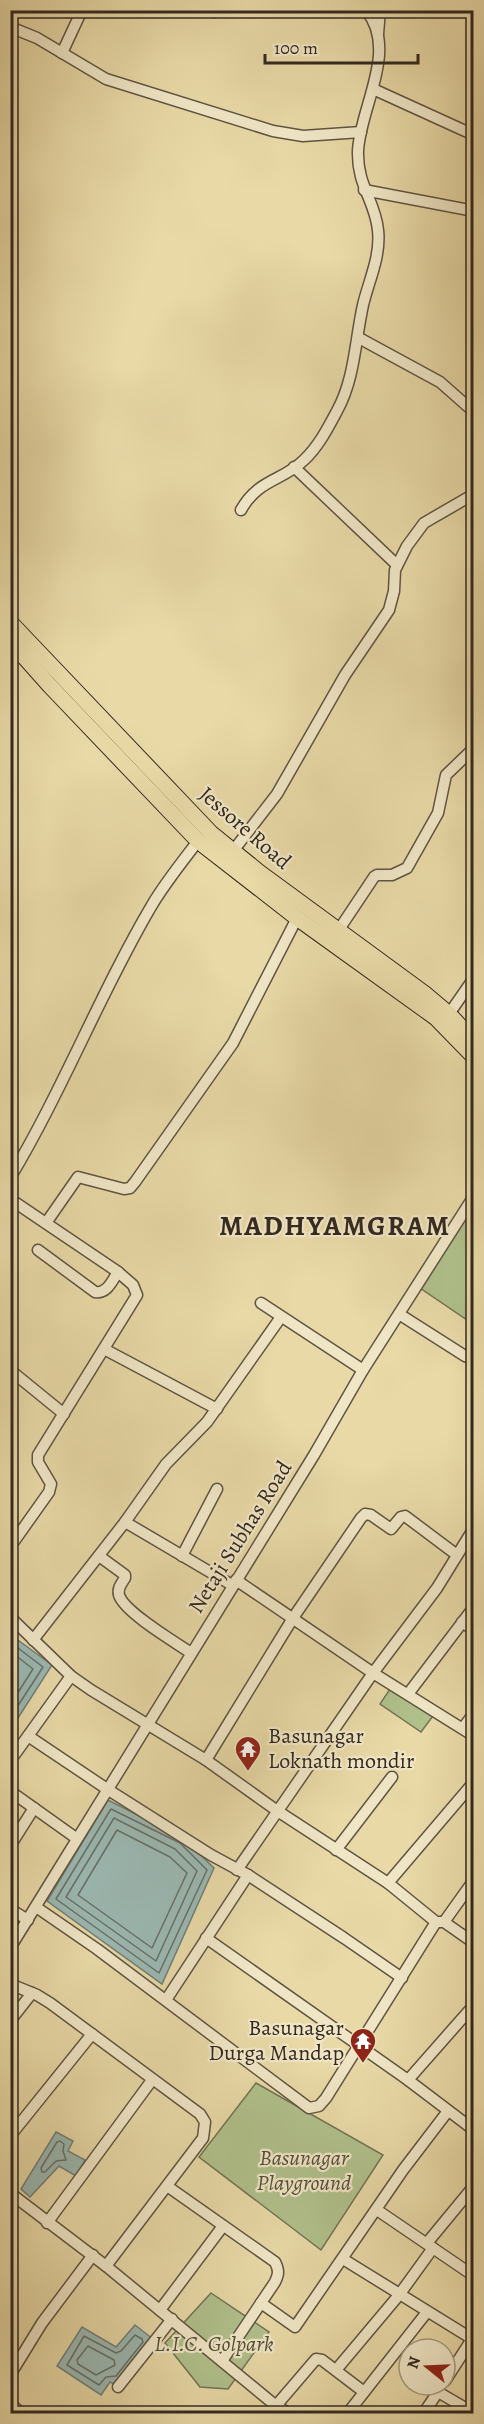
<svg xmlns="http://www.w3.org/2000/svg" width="484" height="2424" font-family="Alegreya,serif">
  <rect width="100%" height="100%" fill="#e8d9a7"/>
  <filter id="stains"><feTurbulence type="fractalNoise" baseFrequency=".00333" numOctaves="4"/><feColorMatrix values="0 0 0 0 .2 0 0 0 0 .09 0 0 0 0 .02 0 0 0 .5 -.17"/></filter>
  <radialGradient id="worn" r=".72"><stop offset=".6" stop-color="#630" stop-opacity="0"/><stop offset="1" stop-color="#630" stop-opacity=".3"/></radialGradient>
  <g fill="#b0c08b" stroke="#727456" stroke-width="1.5">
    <polygon points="473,1203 473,1324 420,1288"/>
    <polygon points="390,1689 433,1716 421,1732 380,1704"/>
    <polygon points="256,2083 383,2155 321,2250 199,2157"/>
    <polygon points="211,2293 269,2332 228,2389 200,2387 165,2343"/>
  </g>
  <g fill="#9bb8b2" stroke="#717f78" stroke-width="1.5">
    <polygon points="11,1635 52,1665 11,1729"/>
    <polygon points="108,1800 183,1838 214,1868 162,1984 47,1901"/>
    <polygon points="56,2132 73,2141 68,2151 85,2160 76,2176 59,2166 30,2197 21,2189"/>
    <polygon points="135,2325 153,2339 116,2385 110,2382 101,2395 57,2366 82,2327 116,2347"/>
  </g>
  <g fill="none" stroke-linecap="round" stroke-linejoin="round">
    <g stroke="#677069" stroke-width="1.5">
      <polyline points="10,1642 43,1667 10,1718"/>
      <polyline points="10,1651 33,1669 10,1705"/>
      <polygon points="111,1809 180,1843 207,1870 159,1973 56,1899"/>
      <polygon points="114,1818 175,1849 197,1871 156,1961 66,1897"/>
      <polygon points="117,1830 170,1857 187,1873 152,1948 78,1895"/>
      <polygon points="60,2141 64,2144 63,2151 66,2160 56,2161 45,2172 42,2172 41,2168 57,2142"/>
      <polygon points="135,2335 142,2339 143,2342 116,2376 106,2377 99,2385 67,2365 84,2336 116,2353 121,2351"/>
      <polygon points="88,2346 114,2360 115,2365 96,2375 78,2364 77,2360"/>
    </g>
    <g stroke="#605542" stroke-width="13">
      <g id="minor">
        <polyline points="214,12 215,10"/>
        <polyline points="10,27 37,38 106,79 273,131 303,136 361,132"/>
        <polyline points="378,34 380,10"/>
        <polyline points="62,53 82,10"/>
        <polyline points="373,89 474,135"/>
        <polyline points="364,190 469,210"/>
        <polyline points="359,338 440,382 474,412"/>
        <polyline points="294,467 397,565"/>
        <path d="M241 510C258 479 283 481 304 460 318 447 328 428 337 411 355 378 355 341 363 305 369 280 381 256 378 230 375 200 357 186 358 151 360 107 399 50 366 10"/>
        <polyline points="233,851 277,794 345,675 389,610 394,591 395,570 407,546 424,523 474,494"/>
        <polyline points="338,931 374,877 377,875 392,875 407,868 438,813 446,775 474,748"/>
        <polyline points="449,1014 474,978"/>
        <path d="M10 1178C63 1090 100 993 152 905 165 883 182 862 198 841"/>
        <polyline points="10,1199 118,1272 133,1285 137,1295 38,1455 38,1462 51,1484 49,1492 10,1547"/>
        <polyline points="46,1223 78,1177 124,1189 130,1188 135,1182 233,1043 297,918"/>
        <path d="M38 1250 95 1292C107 1294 112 1281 118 1272"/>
        <polyline points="261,1303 363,1370"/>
        <polyline points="399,1314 465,1356 474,1359"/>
        <polyline points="104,1349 217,1409"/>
        <polyline points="10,1370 64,1414"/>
        <polyline points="125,1522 232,1585"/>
        <path d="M99 1556 125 1575V1578C122 1583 117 1588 119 1595 124 1612 175 1642 191 1653"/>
        <polyline points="182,1556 217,1489"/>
        <polyline points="236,1580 373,1673 474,1736"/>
        <polyline points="10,1617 71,1676 91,1690 206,1760 276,1810 388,1883 436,1922 444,1922 474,1943"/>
        <polyline points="462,1622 474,1630"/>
        <polyline points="33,1640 125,1522 166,1464 207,1422 281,1317"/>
        <polyline points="408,1694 474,1607"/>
        <polyline points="463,1728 474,1713"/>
        <polyline points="28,1736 107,1789 211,1855 248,1875 344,1938 402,1978"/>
        <polyline points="206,1760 293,1618 361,1518 365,1514 371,1515 391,1529 401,1517 405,1516 457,1555"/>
        <polyline points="10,1761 71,1676"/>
        <polyline points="10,1791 76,1838"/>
        <polyline points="10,1846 34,1808"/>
        <polyline points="336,1850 392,1777"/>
        <polyline points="237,1870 373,1673 437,1588 474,1528"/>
        <polyline points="388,1883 474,1782"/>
        <polyline points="36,1907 97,1949 309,2108 319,2106 326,2098 436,1922"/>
        <polyline points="10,1909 28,1920"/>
        <polyline points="444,1922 474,1880"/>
        <polyline points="206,1938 408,2080 474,2130"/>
        <polyline points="10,1948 314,1455 363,1370 474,1196"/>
        <polyline points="10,1984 37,1995 50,2003 200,2114 205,2122 203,2138 106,2266"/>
        <polyline points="166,2000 248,1875"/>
        <polyline points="10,2021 32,1993"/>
        <polyline points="408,2080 474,2005"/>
        <polyline points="10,2136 92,2034"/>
        <path d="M167 2186 275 2262C279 2270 279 2274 275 2282L222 2361"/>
        <polyline points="10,2193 106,2266 275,2405 290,2414"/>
        <polyline points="377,2210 474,2276"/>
        <polyline points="47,2223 152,2080"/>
        <polyline points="427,2243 474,2186"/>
        <polyline points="343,2259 474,2340"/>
        <polyline points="261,2303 295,2327 403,2170 448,2111"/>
        <polyline points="160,2310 223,2226"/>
        <polyline points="336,2370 399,2295 433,2248"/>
        <polyline points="10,2375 42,2323 93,2255"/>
        <polyline points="445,2381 472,2339"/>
        <polyline points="118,2387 172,2319"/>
        <polyline points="10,2403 22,2414"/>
        <polyline points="269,2414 316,2359 322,2360 364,2392"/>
        <polyline points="347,2414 427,2312"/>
        <polyline points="423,2414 438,2392 474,2413"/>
      </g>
    </g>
    <g stroke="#332920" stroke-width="17">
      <g id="highway">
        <polyline points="10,622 211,833 259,872 424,993 449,1014 474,1041"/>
        <polyline points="10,641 50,686 198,841 297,918 436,1018 474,1057"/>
      </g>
    </g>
    <use href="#minor" stroke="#f0e6c6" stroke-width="10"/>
    <use href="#highway" stroke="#e8d9a7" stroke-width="15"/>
  </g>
  <defs>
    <g id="temple-pin" transform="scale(1.35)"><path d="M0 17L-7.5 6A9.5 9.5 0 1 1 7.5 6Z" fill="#8f2418" stroke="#f0e6c6"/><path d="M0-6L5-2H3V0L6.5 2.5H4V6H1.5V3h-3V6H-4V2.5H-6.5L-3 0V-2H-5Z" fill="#fff"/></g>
  </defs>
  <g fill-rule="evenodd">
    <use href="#temple-pin" x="248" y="1749"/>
    <use href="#temple-pin" x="363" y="2041"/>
  </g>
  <g text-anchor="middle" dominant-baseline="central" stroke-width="4.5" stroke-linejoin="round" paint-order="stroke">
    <g font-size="22" fill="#332920" stroke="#f0e6c6">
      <text transform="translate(245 828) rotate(41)">Jessore Road</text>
      <text transform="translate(240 1537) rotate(-58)">Netaji Subhas Road</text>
    </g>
    <g font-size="22" fill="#332920" stroke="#f0e6c6" text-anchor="start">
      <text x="268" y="1736">Basunagar<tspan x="268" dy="25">Loknath mondir</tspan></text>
      <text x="344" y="2028" text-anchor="end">Basunagar<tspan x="344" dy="25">Durga Mandap</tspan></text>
    </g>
    <g font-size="22" font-style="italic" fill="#524f3b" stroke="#f0e6c6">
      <text x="304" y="2158">Basunagar<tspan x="304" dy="25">Playground</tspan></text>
      <text x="214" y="2344">L.I.C. Golpark</text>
    </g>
    <g font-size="28" font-weight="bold" letter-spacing="1.5" fill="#332920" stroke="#f0e6c6">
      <text x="335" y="1226">MADHYAMGRAM</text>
    </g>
  </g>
  <rect width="484" height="2424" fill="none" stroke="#e8d9a7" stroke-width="36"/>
  <rect x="12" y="12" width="460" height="2400" fill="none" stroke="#332920" stroke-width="3"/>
  <rect x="18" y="18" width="448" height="2388" fill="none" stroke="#332920" stroke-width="1.5"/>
  <g transform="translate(427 2367) rotate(288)"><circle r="28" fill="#f0e6c6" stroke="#a49a84" stroke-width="1.5"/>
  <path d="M0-4.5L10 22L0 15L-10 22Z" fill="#8f2418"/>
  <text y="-9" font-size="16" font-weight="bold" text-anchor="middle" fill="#332920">N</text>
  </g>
  <path d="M265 54v9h153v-9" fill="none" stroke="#332920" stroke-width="3"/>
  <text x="274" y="54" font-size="18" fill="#332920" stroke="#f0e6c6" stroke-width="4.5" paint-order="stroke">100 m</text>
  <rect width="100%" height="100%" filter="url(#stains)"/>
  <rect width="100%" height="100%" fill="url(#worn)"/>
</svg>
